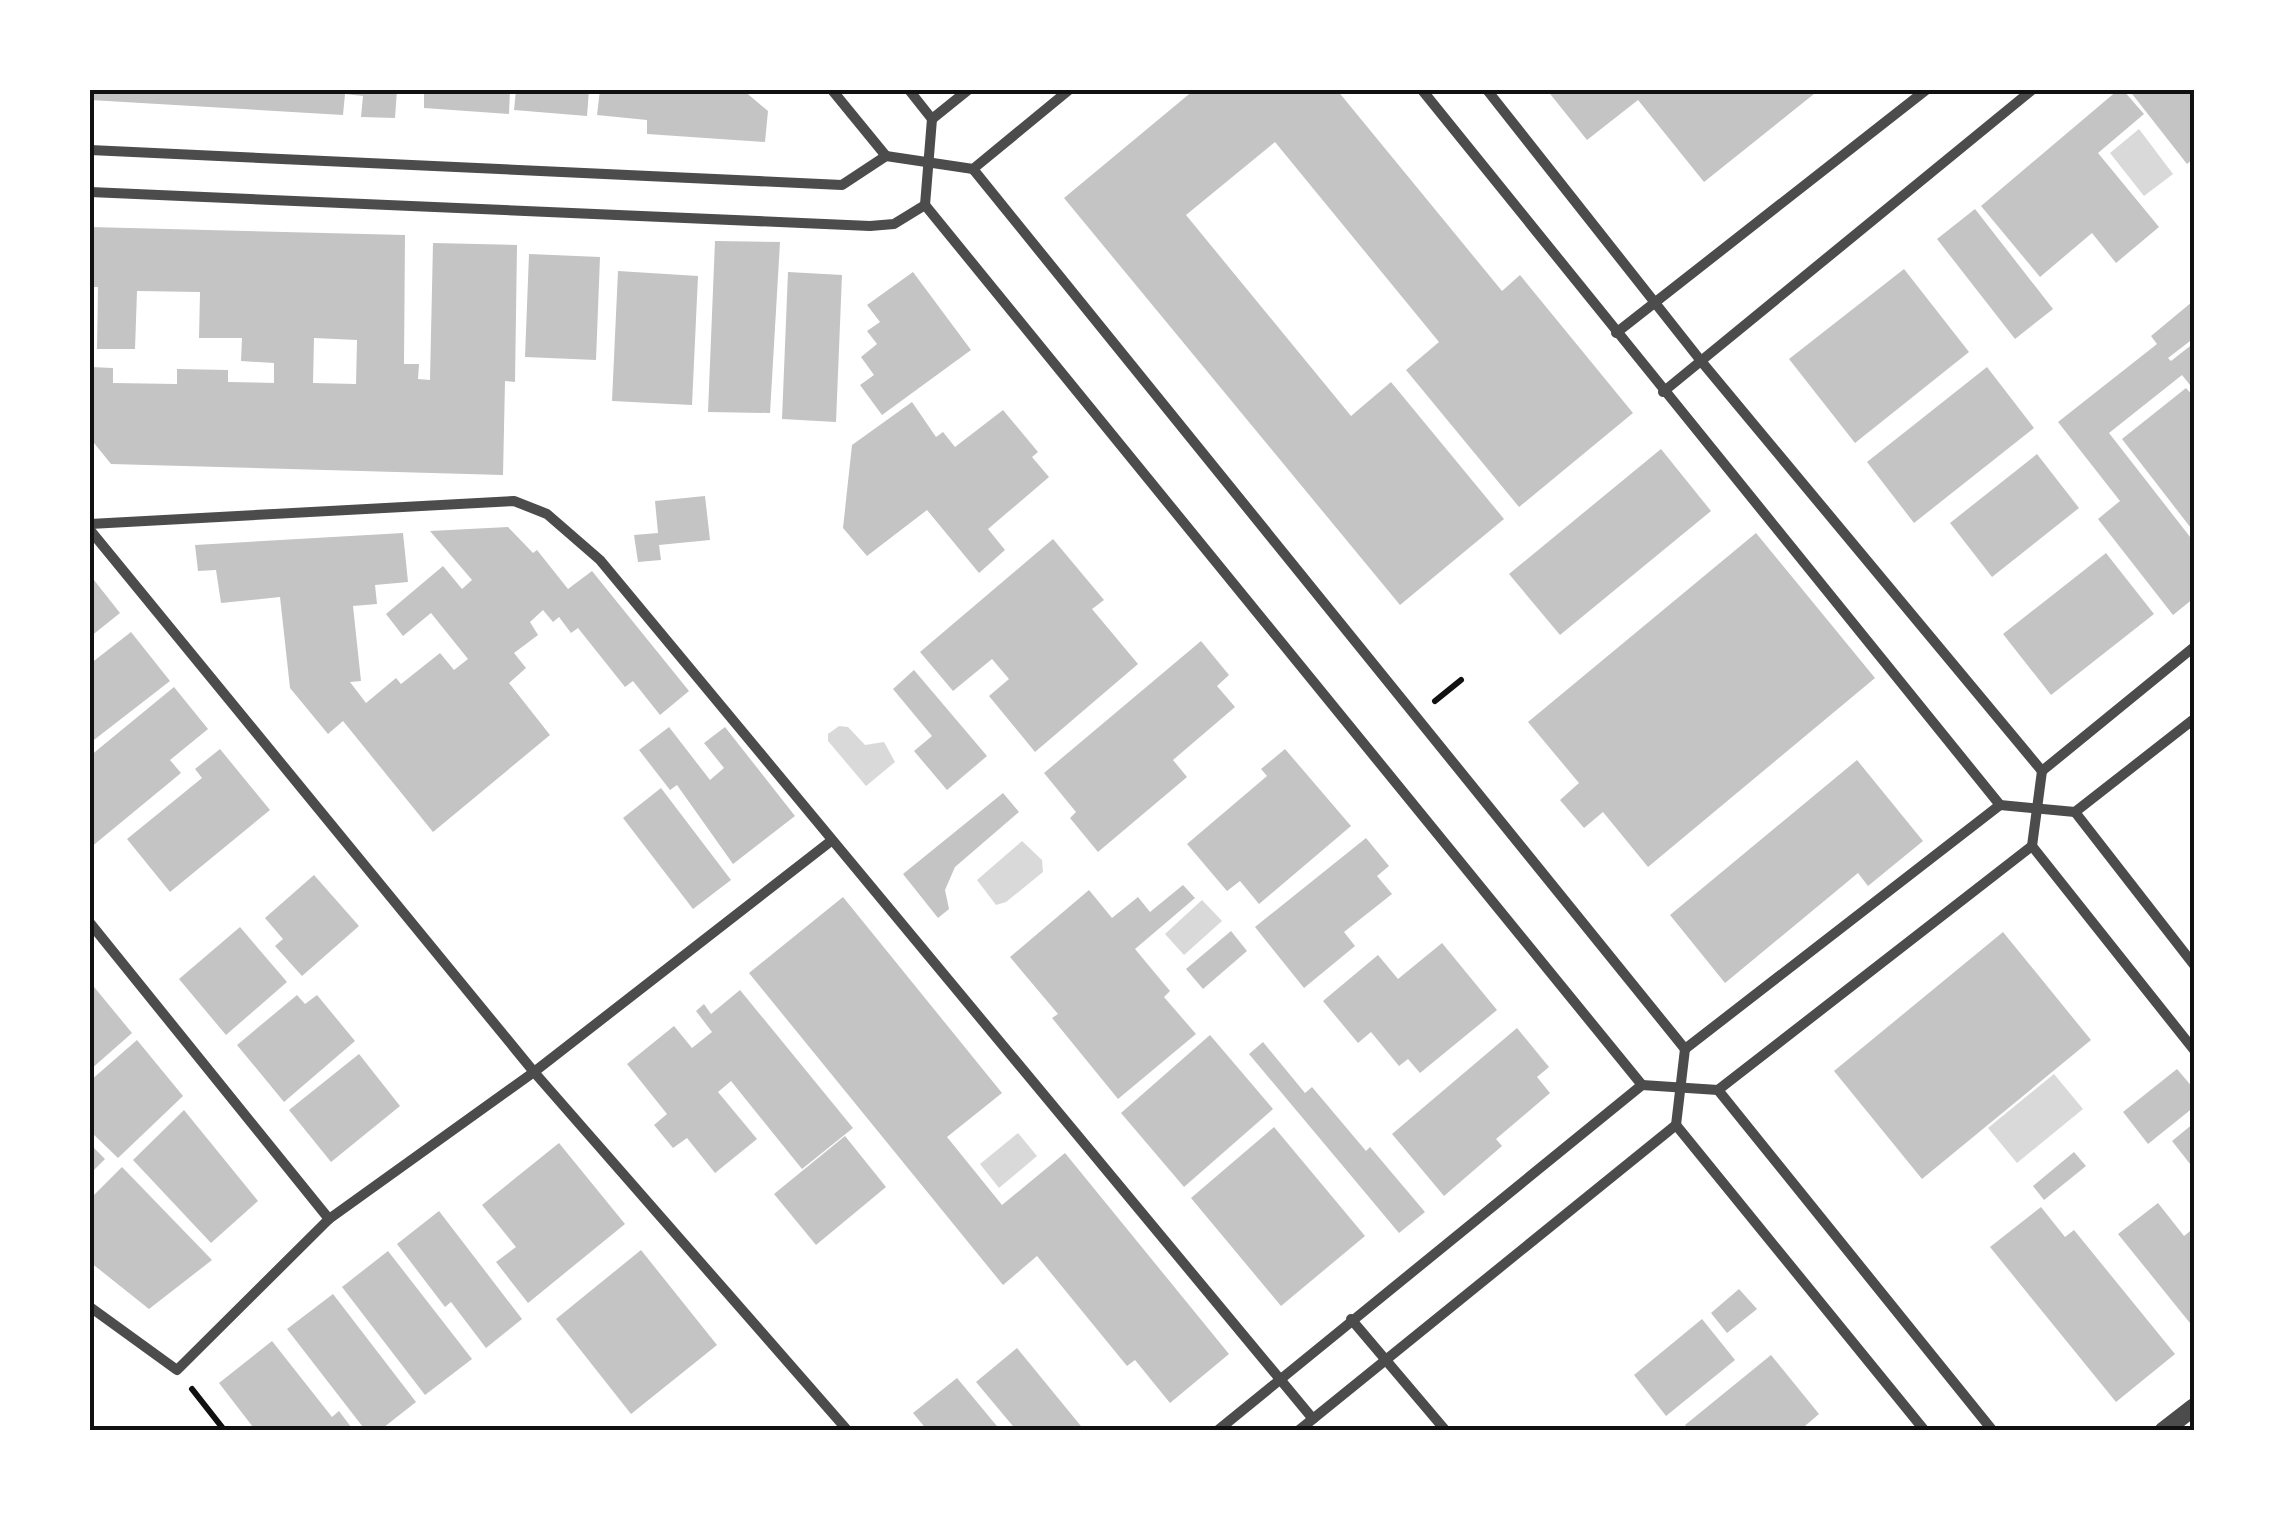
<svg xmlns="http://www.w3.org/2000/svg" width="2284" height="1521" font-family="'Varela Round',sans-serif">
  <rect width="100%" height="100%" fill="#fff"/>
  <g fill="#d9d9d9">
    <polygon points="2139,129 2173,174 2144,196 2110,153"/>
    <polygon points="839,726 848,727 865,745 884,742 895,762 866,786 828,741 828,734"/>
    <polygon points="1022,841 1042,860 1043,872 1006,902 996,905 977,880"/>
    <polygon points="1202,900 1222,921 1184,955 1165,934"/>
    <polygon points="2054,1074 2083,1109 2017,1163 1988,1128"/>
    <polygon points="1018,1133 1037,1156 999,1188 980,1164"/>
  </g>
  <g fill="#c4c4c4" fill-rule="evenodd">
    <polygon points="90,90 397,90 395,118 361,117 363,96 345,94 343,115 90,100"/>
    <polygon points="424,90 510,90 509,114 424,108"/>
    <polygon points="516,90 589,90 587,116 514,110"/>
    <polygon points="600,90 743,90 768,111 765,142 647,134 647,120 597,115"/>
    <polygon points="1194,90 1337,90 1502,291 1520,275 1633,413 1519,507 1406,370 1439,342 1275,142 1186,215 1351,416 1391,382 1504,519 1400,605 1064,198"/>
    <polygon points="1547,90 1819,90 1704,182 1638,100 1587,140"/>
    <polygon points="2118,90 2123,90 2144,114 2098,153 2159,227 2116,263 2092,233 2040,277 1981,206"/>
    <polygon points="2129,90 2194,90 2194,158 2187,164"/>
    <polygon points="1975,209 2053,309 2015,339 1937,239"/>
    <path d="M90 227 405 235 404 364H419L418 379 430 380 433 243 517 245 515 382 505 381 503 475 111 464 90 438V367L113 368V383L177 384V369L228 370V382L274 383V363L241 361 242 338H199L200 292 137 291 135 349H97L98 287H90ZM314 338 357 340 356 384 313 383Z"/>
    <polygon points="715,241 780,242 770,413 708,412"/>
    <polygon points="529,254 600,257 596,360 525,357"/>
    <polygon points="1904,269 1969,352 1855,443 1789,359"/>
    <polygon points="618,271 698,276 692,405 612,401"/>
    <polygon points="788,272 842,275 836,422 782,419"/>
    <polygon points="913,272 971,350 882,415 860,385 874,375 861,357 877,344 867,331 880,322 867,305"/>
    <polygon points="2192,302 2194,338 2168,358 2171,361 2194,343 2194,390 2182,375 2109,433 2194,542 2194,598 2173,615 2098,519 2120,501 2058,422 2157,344 2151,336"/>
    <polygon points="1987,367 2034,428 1914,523 1867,462"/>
    <polygon points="2186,388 2194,397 2194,532 2122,439"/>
    <polygon points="912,402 936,437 943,432 955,447 1003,410 1038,452 1032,457 1049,477 988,529 1005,550 979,573 927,510 867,556 843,528 852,445"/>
    <polygon points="1661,449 1711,511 1560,635 1509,574"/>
    <polygon points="2037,454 2079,508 1992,577 1950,523"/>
    <polygon points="705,496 710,540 659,545 661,560 638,562 634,535 658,533 655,501"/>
    <polygon points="508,527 533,553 537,550 568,589 592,571 689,691 660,715 633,681 625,687 578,628 571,633 559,617 553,622 543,610 530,622 538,635 514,653 526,668 509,683 550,735 433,832 343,721 328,734 290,688 280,597 221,603 216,570 198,571 195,545 403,533 408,582 375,585 377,604 353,606 361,681 350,682 366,703 396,678 401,684 440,653 454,670 468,659 431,613 403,636 386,614 443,566 462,589 472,580 430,531"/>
    <polygon points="1756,533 1875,678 1648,867 1603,812 1584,828 1560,800 1579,783 1528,722"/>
    <polygon points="1053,539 1104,600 1092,609 1138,664 1035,752 989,696 1009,679 992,659 953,691 920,652"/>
    <polygon points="2106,553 2154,614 2051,695 2003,634"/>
    <polygon points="90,575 120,613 90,637"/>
    <polygon points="131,632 170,681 90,743 90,664"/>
    <polygon points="1201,641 1229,675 1217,686 1235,707 1173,760 1187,777 1098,852 1070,818 1076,812 1044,773"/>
    <polygon points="914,670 987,756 947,790 914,751 932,736 893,689"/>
    <polygon points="174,687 208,729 170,760 181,773 90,848 90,756"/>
    <polygon points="669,727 710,780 724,768 704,743 725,727 795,816 733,864 677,785 670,790 639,750"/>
    <polygon points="220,749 270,810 170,892 127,839 202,778 195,769"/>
    <polygon points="1285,749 1351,826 1259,904 1240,881 1227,891 1187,844 1267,776 1261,769"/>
    <polygon points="1857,760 1923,841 1868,886 1858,873 1725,983 1670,915"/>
    <polygon points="661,788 731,880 693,909 623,818"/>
    <polygon points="1003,793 1019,812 955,867 945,890 949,909 938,918 903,874"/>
    <polygon points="1366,838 1389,866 1377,876 1392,894 1344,932 1355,946 1304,988 1255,927"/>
    <polygon points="314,875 359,926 302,976 275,946 283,939 265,918"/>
    <polygon points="1183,885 1195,898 1135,949 1170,991 1164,997 1196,1034 1118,1099 1052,1018 1058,1014 1010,957 1089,890 1112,918 1138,897 1150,912"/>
    <polygon points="843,897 1002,1093 947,1137 1002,1205 1065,1153 1229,1354 1170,1403 1135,1360 1127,1366 1037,1256 1003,1285 749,973"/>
    <polygon points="240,927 287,982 226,1035 179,979"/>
    <polygon points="1231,931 1247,951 1203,989 1186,969"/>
    <polygon points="2003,932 2091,1040 1922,1179 1834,1071"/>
    <polygon points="1442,943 1497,1010 1420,1073 1408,1059 1399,1066 1371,1032 1358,1043 1323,1001 1378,955 1398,979"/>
    <polygon points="90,982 132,1033 90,1070"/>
    <polygon points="740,990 853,1128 802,1169 731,1081 718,1092 757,1139 715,1173 687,1138 673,1148 654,1125 667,1114 627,1064 674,1026 692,1048 712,1032 696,1011 704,1004 711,1014"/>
    <polygon points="297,995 305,1004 317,995 355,1041 284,1102 237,1045"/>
    <polygon points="1517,1028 1549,1067 1537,1077 1550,1093 1496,1139 1502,1146 1444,1196 1392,1134"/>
    <polygon points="1210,1035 1273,1109 1184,1187 1121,1113"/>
    <polygon points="137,1040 183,1096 118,1158 90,1131 90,1081"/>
    <polygon points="1263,1042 1305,1093 1312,1087 1366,1151 1370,1147 1425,1212 1399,1233 1249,1054"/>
    <polygon points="359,1054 400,1106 331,1162 289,1110"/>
    <polygon points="2177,1069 2194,1089 2194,1107 2148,1144 2123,1112"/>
    <polygon points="184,1110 258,1201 211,1243 133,1160"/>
    <polygon points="2194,1123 2194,1169 2172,1141"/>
    <polygon points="1274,1127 1365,1236 1281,1306 1191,1198"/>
    <polygon points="845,1136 886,1187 816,1245 774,1194"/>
    <polygon points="559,1143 625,1224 528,1303 496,1262 516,1247 482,1205"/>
    <polygon points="90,1144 105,1159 90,1174"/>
    <polygon points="2074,1152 2086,1166 2044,1200 2033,1186"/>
    <polygon points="122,1167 212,1260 149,1309 90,1262 90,1199"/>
    <polygon points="2158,1203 2184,1236 2194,1228 2194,1328 2118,1234"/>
    <polygon points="2041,1207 2065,1237 2074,1230 2175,1354 2116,1402 1990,1247"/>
    <polygon points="439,1211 522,1319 486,1348 451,1302 445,1307 397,1244"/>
    <polygon points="641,1250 717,1345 631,1414 556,1319"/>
    <polygon points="388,1251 472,1359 425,1395 342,1287"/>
    <polygon points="1739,1289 1757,1309 1727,1333 1711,1313"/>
    <polygon points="333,1294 416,1402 379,1431 366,1431 287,1329"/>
    <polygon points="1702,1319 1735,1360 1666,1416 1634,1375"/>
    <polygon points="272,1341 332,1417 339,1411 354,1431 256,1431 219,1383"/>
    <polygon points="1017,1348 1085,1431 1017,1431 976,1382"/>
    <polygon points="1771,1355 1819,1414 1799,1431 1690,1431 1685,1425"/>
    <polygon points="957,1378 1001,1431 928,1431 913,1413"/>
  </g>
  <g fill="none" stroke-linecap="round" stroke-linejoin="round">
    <g stroke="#111" stroke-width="6">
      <polyline points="1435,701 1461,680"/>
      <polyline points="192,1389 225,1431"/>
    </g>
    <g stroke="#4c4c4c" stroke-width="10">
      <polyline points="832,90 886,156"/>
      <polyline points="909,90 932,119"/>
      <polyline points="1422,90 2000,805"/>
      <polyline points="1487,90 1701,361 2042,771"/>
      <polyline points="932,119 968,90"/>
      <polyline points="90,150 842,185 886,156"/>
      <polyline points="886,156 973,169"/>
      <polyline points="973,169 1685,1049"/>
      <polyline points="973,169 1069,90"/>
      <polyline points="90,192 870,226 894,224 925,205"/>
      <polyline points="925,205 1642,1085"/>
      <polyline points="925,205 932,119"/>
      <polyline points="1616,333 1926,90"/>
      <polyline points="1663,392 2032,90"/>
      <polyline points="90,524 514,501 547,514 600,560 1313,1419"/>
      <polyline points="90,530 534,1072 848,1431"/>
      <polyline points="2042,771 2194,647"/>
      <polyline points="2000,805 2075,812"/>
      <polyline points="2075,812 2194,965"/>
      <polyline points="2075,812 2194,719"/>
      <polyline points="2032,846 2194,1050"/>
      <polyline points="2032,846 2042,771"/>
      <polyline points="90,923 329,1219"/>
      <polyline points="1685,1049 2000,805"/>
      <polyline points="1642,1085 1718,1090"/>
      <polyline points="1718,1090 1993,1431"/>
      <polyline points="1718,1090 2032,846"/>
      <polyline points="1676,1125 1925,1431"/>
      <polyline points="1676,1125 1685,1049"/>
      <polyline points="90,1307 177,1370 329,1219 534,1072 831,841"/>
      <polyline points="1351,1319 1446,1431"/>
      <polyline points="1217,1431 1642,1085"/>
      <polyline points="1298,1431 1676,1125"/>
    </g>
    <polyline stroke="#4c4c4c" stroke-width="18" points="2163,1431 2194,1407"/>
  </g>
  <rect width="2284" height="1521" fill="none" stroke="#ffffff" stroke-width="185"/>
  <rect x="92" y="92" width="2100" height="1336" fill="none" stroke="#111" stroke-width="4"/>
</svg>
